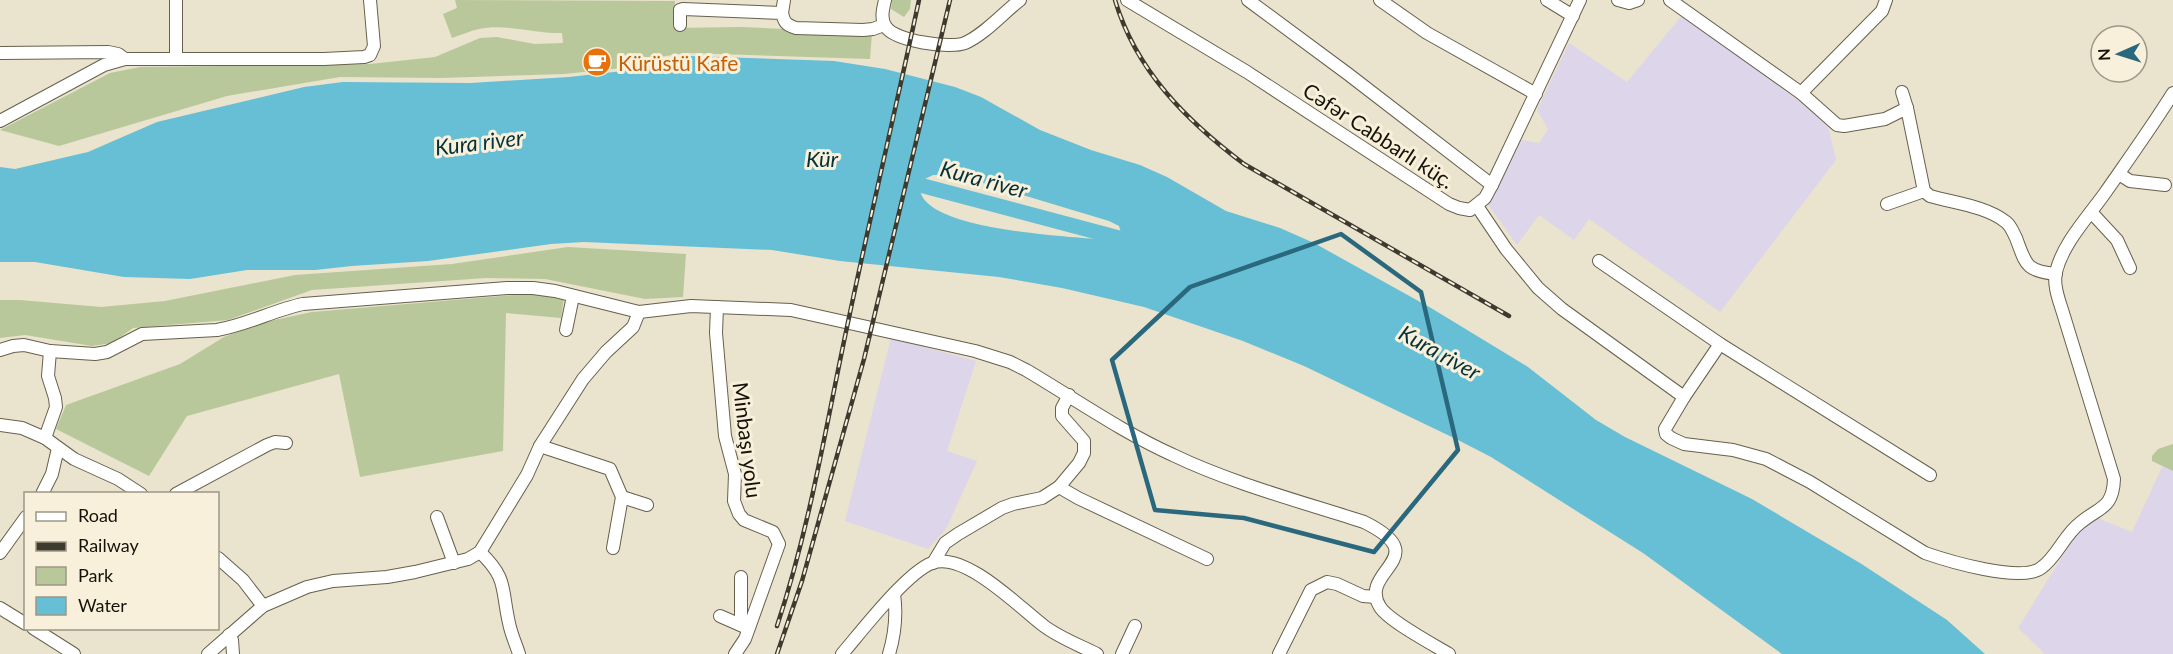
<svg xmlns="http://www.w3.org/2000/svg" width="2173" height="654" font-family="Lato,sans-serif">
  <rect width="100%" height="100%" fill="#eae3cd"/>
  <g fill="#ddd5ea">
    <polygon points="1683,14 1827,122 1836,160 1720,312 1589,219 1574,240 1539,215 1517,245 1487,203 1521,140 1539,143 1548,129 1537,110 1569,43 1627,82"/>
    <polygon points="891,338 976,361 947,451 977,461 946,529 928,549 845,521"/>
    <polygon points="2163,465 2173,471 2173,654 2045,654 2018,628 2078,531 2097,518 2132,532"/>
  </g>
  <g fill="#b9c89a">
    <path d="M455 0 675 1 673 28 743 27 872 33 870 59 687 53 652 58 622 68 564 74 441 78 340 77 227 96 59 146 0 130 110 73 140 67 370 64 435 57 480 38 497 37 535 44 563 43 562 33C535 34 506 23 479 29 470 31 461 35 452 38L443 14 457 8Z"/>
    <polygon points="892,0 911,0 910,9 904,17 891,9"/>
    <polygon points="568,247 686,254 683,297 645,299 545,279 486,278 312,290 228,320 133,328 112,343 92,346 25,335 0,338 0,300 20,300 101,307 165,301 295,275 452,264"/>
    <polygon points="526,294 564,298 561,318 506,313 503,451 360,477 339,374 187,416 149,476 56,429 66,405 180,364 224,337 265,322 312,312"/>
    <polygon points="2173,444 2173,471 2152,461 2152,456 2158,449"/>
  </g>
  <path fill="#66bfd5" fill-rule="evenodd" d="M689 56 834 61 885 69 955 87 981 97 1040 130 1091 150 1140 165 1167 177 1226 211 1280 228 1314 243 1431 308 1528 367 1596 420 1625 437 1752 499 1860 563 1947 620 1985 654H1782L1643 553 1491 457 1458 440 1304 366 1243 341 1144 307 1062 288 999 277 840 261 772 250 584 242 551 244 428 261 352 266 315 270H247L190 279 124 277 35 262H0V167L15 169 88 152 157 122 304 87 343 82 471 83 569 77 623 71 653 60ZM933 175H943L973 180 1109 221 1119 226 1122 236 1114 241 1104 240C1075 236 905 231 921 181Z"/>
  <g fill="none" stroke-linecap="round" stroke-linejoin="round">
    <polyline stroke="#66bfd5" stroke-width="15" points="901,180 1138,243"/>
    <g stroke="#66604d" stroke-width="14">
      <g id="minor">
        <path d="M885 0C883 9 880 19 886 27 895 41 950 49 965 43 985 34 1003 13 1020 0"/>
        <polyline points="1127,0 1247,72 1449,204 1459,208 1470,210 1485,198 1492,185 1580,0"/>
        <polyline points="1248,0 1348,74 1492,185"/>
        <polyline points="1380,0 1427,33 1536,94"/>
        <polyline points="1547,0 1573,16"/>
        <polyline points="1618,0 1629,3 1638,0"/>
        <path d="M1670 0 1801 93 1837 125 1844 126 1885 119 1907 108 1924 191 1930 196C1954 203 1986 206 2006 222 2011 226 2013 232 2016 238 2026 264 2025 271 2056 274"/>
        <polyline points="782,13 784,0"/>
        <path d="M680 25V10L683 9 782 13C784 22 786 25 796 28L863 30 873 29 884 25"/>
        <polyline points="0,53 108,52 118,54 125,59"/>
        <polyline points="176,59 176,0"/>
        <polyline points="1902,92 1907,108"/>
        <polyline points="1801,93 1875,18 1882,11 1886,0"/>
        <polyline points="0,121 104,65 125,59 324,59 364,57 370,55 374,46 370,0"/>
        <polyline points="2119,174 2130,181 2165,185"/>
        <polyline points="1887,204 1924,191"/>
        <polyline points="1477,206 1506,249 1538,288 1562,309 1684,397 1720,344"/>
        <polyline points="2091,212 2117,240 2130,268"/>
        <polyline points="1599,261 1720,344 1930,475"/>
        <polyline points="717,307 716,333 725,436 735,474 734,501 739,514 744,520 773,532 779,544 745,639 735,654"/>
        <polyline points="566,330 573,296"/>
        <path d="M0 350 13 346 24 345 50 351 95 354 107 352 142 334 217 330C247 325 274 310 303 304L507 288H533L555 291 639 312 691 306 791 310 975 351 1010 362 1026 370C1075 399 1122 432 1173 455 1231 483 1302 502 1364 522 1437 558 1357 570 1380 607 1389 621 1432 644 1449 654"/>
        <path d="M1684 397 1665 429 1666 434 1671 438 1684 444 1733 450 1766 459 1810 482 1925 553C1948 561 2021 583 2041 568 2057 557 2064 535 2080 523 2099 507 2113 509 2114 479L2063 313C2059 300 2053 285 2056 272 2063 243 2088 217 2105 193 2128 160 2151 128 2173 93"/>
        <polyline points="0,425 22,428 45,438 74,459 118,479 141,494"/>
        <polyline points="45,438 56,407 55,398 48,376 50,351"/>
        <polyline points="540,446 610,469 622,497 613,548"/>
        <polyline points="1059,487 1078,498 1207,559"/>
        <polyline points="42,494 52,474 58,448"/>
        <polyline points="176,494 267,445 275,442 286,443"/>
        <polyline points="622,497 647,505"/>
        <polyline points="437,517 454,563"/>
        <path d="M480 552C508 579 501 588 509 623 511 634 516 644 519 654"/>
        <polyline points="0,553 26,517"/>
        <polyline points="218,558 243,580 263,606"/>
        <polyline points="933,563 945,543 958,534 1002,508 1013,504 1042,498 1059,487 1079,463 1084,453 1084,441 1062,416 1062,408 1069,395"/>
        <polyline points="0,608 26,624"/>
        <polyline points="720,616 745,627"/>
        <polyline points="741,625 741,577"/>
        <polyline points="33,628 74,654"/>
        <polyline points="229,635 232,640 233,654"/>
        <polyline points="208,654 263,606 307,587 333,581 387,577 415,572 468,559 480,552 527,475 540,446 583,379 606,352 633,327 639,312"/>
        <path d="M842 654C861 632 906 573 932 563 965 551 1020 608 1044 626 1060 638 1079 645 1097 654"/>
        <path d="M889 654C895 634 897 615 894 594"/>
        <polyline points="1122,654 1135,626"/>
        <polyline points="1279,654 1311,590 1327,582 1337,584 1363,596 1376,597"/>
      </g>
    </g>
    <use href="#minor" stroke="#fff" stroke-width="12"/>
    <g stroke="#3e3a2f" stroke-width="4.5">
      <g id="rail">
        <path d="M1115 0C1136 71 1187 121 1244 164L1509 316"/>
        <path d="M777 626C807 536 823 443 842 351 866 234 894 117 919 0"/>
        <polyline points="777,654 802,581 864,359 950,0"/>
      </g>
    </g>
    <use href="#rail" stroke="#f8f0da" stroke-width="2" stroke-dasharray="7" stroke-linecap="butt"/>
  </g>
  <path fill="none" stroke="#2a687e" stroke-width="4.5" stroke-linejoin="round" d="M1341 234 1421 292 1458 450 1374 552 1244 518 1155 510 1112 360 1190 287Z"/>
  <defs>
    <g id="cafe-disc" transform="scale(1.5)"><circle r="9.5" fill="#e8710a" stroke="#f8f0da"/><path d="M-5.5-4.5H6V0H3Q3 3.5 0 3.5H-2.5Q-5.5 3.5-5.5 0ZM3-3.2v2h1.7v-2ZM-6 4.5H4V6H-6Z" fill="#fff"/></g>
  </defs>
  <g fill-rule="evenodd">
    <use href="#cafe-disc" x="597" y="62"/>
  </g>
  <g text-anchor="middle" dominant-baseline="central" stroke-width="6" stroke-linejoin="round" paint-order="stroke">
    <g font-size="21" fill="#c56008" stroke="#f8f0da" text-anchor="start">
      <text x="618" y="62">Kürüstü Kafe</text>
    </g>
    <g font-size="21" fill="#15120a" stroke="#f8f0da">
      <text transform="translate(1379 135) rotate(33)">Cəfər Cabbarlı küç.</text>
      <text transform="translate(748 440) rotate(83)">Minbaşı yolu</text>
    </g>
    <g font-size="22" font-style="italic" fill="#04313a" stroke="#f8f0da">
      <text transform="translate(479 142) rotate(-7)">Kura river</text>
      <text x="822" y="158">Kür</text>
      <text transform="translate(984 179) rotate(15)">Kura river</text>
      <text transform="translate(1440 352) rotate(29)">Kura river</text>
    </g>
  </g>
  <rect x="24" y="492" width="195" height="138" fill="#f8f0da" stroke="#9d9787" stroke-width="1.5"/>
  <rect x="36" y="512" width="30" height="9" fill="#ffffff" stroke="#9d9787" stroke-width="1.5"/>
  <text x="78" y="522" font-size="18" fill="#15120a">Road</text>
  <rect x="36" y="542" width="30" height="9" fill="#3e3a2f" stroke="#9d9787" stroke-width="1.5"/>
  <text x="78" y="552" font-size="18" fill="#15120a">Railway</text>
  <rect x="36" y="567" width="30" height="18" fill="#b9c89a" stroke="#9d9787" stroke-width="1.5"/>
  <text x="78" y="582" font-size="18" fill="#15120a">Park</text>
  <rect x="36" y="597" width="30" height="18" fill="#66bfd5" stroke="#9d9787" stroke-width="1.5"/>
  <text x="78" y="612" font-size="18" fill="#15120a">Water</text>
  <g transform="translate(2119 54) rotate(267)"><circle r="28" fill="#f8f0da" stroke="#9d9787" stroke-width="1.5"/>
  <path d="M0-4.5L10 22L0 15L-10 22Z" fill="#2a687e"/>
  <text y="-9" font-size="16" font-weight="bold" text-anchor="middle" fill="#15120a">N</text>
  </g>
</svg>
